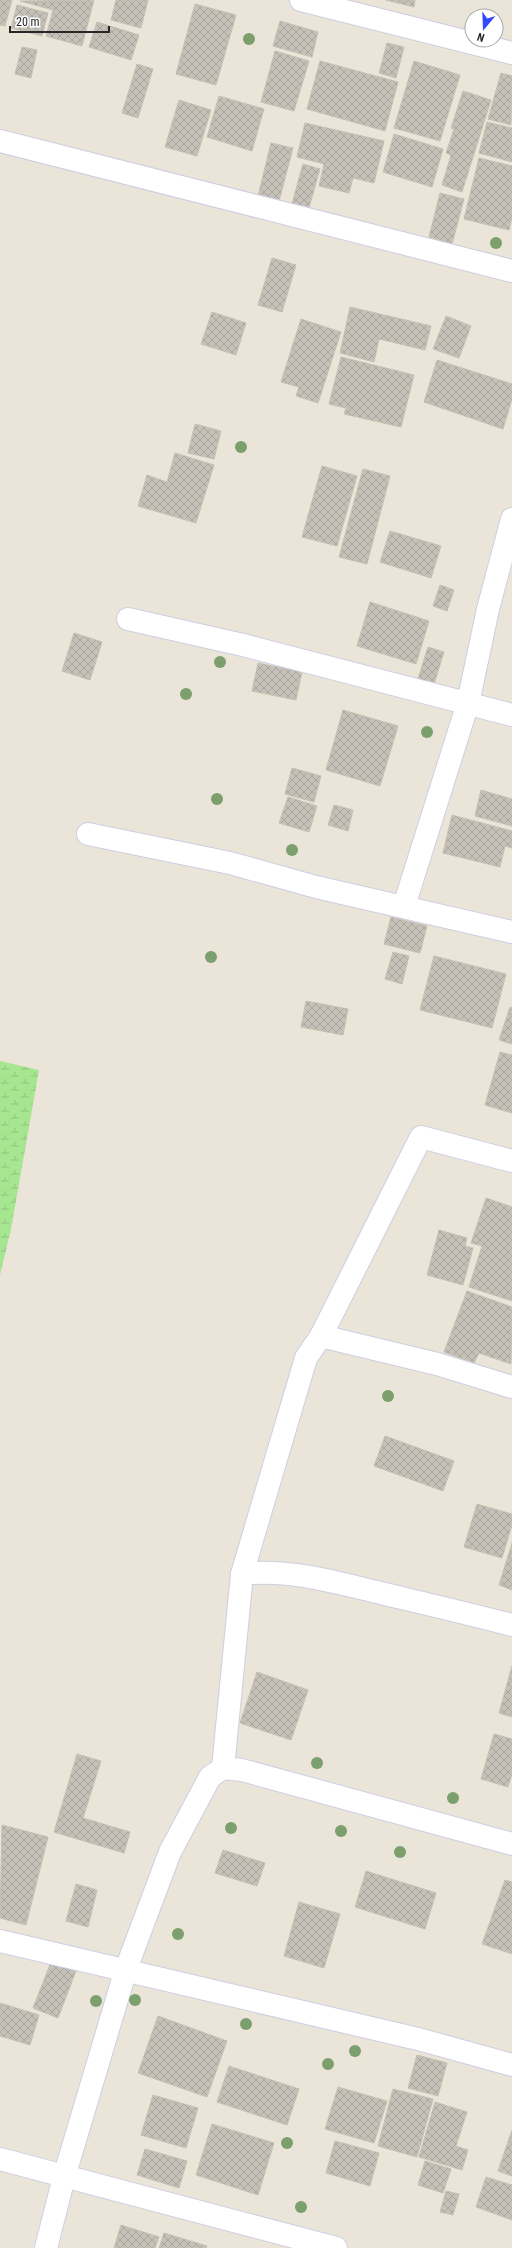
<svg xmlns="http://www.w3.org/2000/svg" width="512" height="2248" font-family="'Roboto Condensed',sans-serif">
  <defs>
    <pattern id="wetland-marsh" width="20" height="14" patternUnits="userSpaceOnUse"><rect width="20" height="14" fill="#a7e690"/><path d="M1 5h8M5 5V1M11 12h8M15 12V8" fill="none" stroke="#90c57c"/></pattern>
    <pattern id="building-cross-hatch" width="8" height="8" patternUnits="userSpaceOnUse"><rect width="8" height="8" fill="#c6c1b8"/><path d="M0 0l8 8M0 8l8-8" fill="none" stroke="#aaa69e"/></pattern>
  </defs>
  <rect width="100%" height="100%" fill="#ebe4d8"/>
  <polygon fill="url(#wetland-marsh)" points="0,1061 39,1070 11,1229 0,1275"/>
  <g fill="url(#building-cross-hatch)" stroke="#c6c0b2">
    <polygon points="0,0 12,0 5,26 0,25"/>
    <polygon points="94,0 82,46 46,36 53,10 20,1"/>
    <polygon points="116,0 148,0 141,28 111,20"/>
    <polygon points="386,0 415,0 414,7"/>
    <polygon points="195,4 236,15 216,85 176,74"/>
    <polygon points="17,5 48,13 42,36 11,28"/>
    <polygon points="280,21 318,32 312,57 273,46"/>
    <polygon points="97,22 139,35 131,60 89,47"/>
    <polygon points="387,43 404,47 396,78 379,73"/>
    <polygon points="22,47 37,50 31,78 15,74"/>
    <polygon points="275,51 309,61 294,111 261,102"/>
    <polygon points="320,61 398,82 385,131 307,109"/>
    <polygon points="414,61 460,75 440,141 394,128"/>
    <polygon points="137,64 153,69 138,118 122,113"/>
    <polygon points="501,73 512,76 511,125 488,119"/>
    <polygon points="463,91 491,100 462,192 442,185 451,155 446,153 454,129 451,128"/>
    <polygon points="219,96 264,109 252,151 207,137"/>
    <polygon points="179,100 211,110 197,156 165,147"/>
    <polygon points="487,122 512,128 512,162 479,153"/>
    <polygon points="305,123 384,141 374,183 353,178 349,193 319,186 324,164 297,157"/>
    <polygon points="394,134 443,149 432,187 383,172"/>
    <polygon points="271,143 293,148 279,201 258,196"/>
    <polygon points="479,158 512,166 512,218 509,230 464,219"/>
    <polygon points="303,164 320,169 308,211 291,207"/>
    <polygon points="440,193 464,199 452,244 429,237"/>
    <polygon points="272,258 296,265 282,312 258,305"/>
    <polygon points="350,307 431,326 425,350 379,339 374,362 340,353"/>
    <polygon points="212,312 246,323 236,355 201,344"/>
    <polygon points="446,316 471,326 459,358 433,349"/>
    <polygon points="301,319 341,332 318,403 296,396 299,387 281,382"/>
    <polygon points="341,357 414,375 401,427 344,414 346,408 329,404"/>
    <polygon points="437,360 512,384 512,399 503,429 424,402"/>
    <polygon points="195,424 221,431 214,459 188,453"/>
    <polygon points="175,453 214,465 196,523 138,506 147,475 167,482"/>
    <polygon points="322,466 357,476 337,546 302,537"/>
    <polygon points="363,469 390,476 367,564 339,557"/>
    <polygon points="390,531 441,546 431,578 380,562"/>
    <polygon points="440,585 454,590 447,611 433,606"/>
    <polygon points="370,602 429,621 416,664 357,646"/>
    <polygon points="74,633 102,642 90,680 62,671"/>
    <polygon points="428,647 444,652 434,684 418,679"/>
    <polygon points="258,663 302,672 296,700 252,691"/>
    <polygon points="343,710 398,726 380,786 326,770"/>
    <polygon points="292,768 321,776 314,802 285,794"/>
    <polygon points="481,790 512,799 512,826 475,816"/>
    <polygon points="288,797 317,806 309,832 279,823"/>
    <polygon points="334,805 353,810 348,831 328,825"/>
    <polygon points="452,815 512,831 512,848 505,846 500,867 443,853"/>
    <polygon points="391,917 427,926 420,953 384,944"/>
    <polygon points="393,952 409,956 402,984 385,979"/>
    <polygon points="434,956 506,974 492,1028 420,1010"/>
    <polygon points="306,1001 348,1009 343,1035 301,1027"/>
    <polygon points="510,1007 512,1008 512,1044 499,1040"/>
    <polygon points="500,1052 512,1055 512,1113 485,1105"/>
    <polygon points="486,1198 512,1207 512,1301 469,1287 482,1246 471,1243"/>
    <polygon points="439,1230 467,1238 465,1246 473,1248 463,1285 427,1275"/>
    <polygon points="467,1291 512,1307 511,1364 479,1353 474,1363 444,1352"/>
    <polygon points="385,1436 454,1461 443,1491 374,1466"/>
    <polygon points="477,1504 512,1514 512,1525 502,1558 464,1547"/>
    <polygon points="512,1543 512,1590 499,1585"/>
    <polygon points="512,1666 512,1717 499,1713"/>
    <polygon points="257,1672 308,1690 291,1740 240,1723"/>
    <polygon points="494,1734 512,1739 512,1774 508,1787 481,1779"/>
    <polygon points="77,1754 101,1761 83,1818 130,1832 124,1853 54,1832"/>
    <polygon points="2,1825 48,1837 26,1925 0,1918"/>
    <polygon points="223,1850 265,1863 257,1886 215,1873"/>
    <polygon points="366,1871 436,1893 425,1929 355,1907"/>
    <polygon points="505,1880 512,1882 512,1954 482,1944"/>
    <polygon points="76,1884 97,1890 88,1927 66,1921"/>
    <polygon points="299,1902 340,1914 324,1968 284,1956"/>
    <polygon points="51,1962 76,1971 58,2018 33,2008"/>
    <polygon points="0,2003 39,2015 30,2045 0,2036"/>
    <polygon points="158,2016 227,2041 207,2097 138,2073"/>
    <polygon points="417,2055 447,2063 438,2096 408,2088"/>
    <polygon points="229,2066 299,2089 287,2125 217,2102"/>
    <polygon points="338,2087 387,2101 374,2143 325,2129"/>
    <polygon points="393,2089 433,2099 417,2157 378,2146"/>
    <polygon points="153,2095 198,2108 186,2148 141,2135"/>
    <polygon points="435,2102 467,2112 456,2146 468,2150 462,2170 419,2157"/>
    <polygon points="212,2124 274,2143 258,2195 196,2175"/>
    <polygon points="512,2130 512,2176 498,2171"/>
    <polygon points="335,2141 379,2153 370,2186 326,2173"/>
    <polygon points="145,2149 187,2161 179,2188 137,2175"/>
    <polygon points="425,2161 451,2169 443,2193 418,2185"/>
    <polygon points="486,2177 512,2185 512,2220 476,2207"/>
    <polygon points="446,2191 459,2194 453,2215 440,2212"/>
    <polygon points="121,2225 159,2237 155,2248 114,2248"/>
    <polygon points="164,2233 207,2246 206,2248 159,2248"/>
  </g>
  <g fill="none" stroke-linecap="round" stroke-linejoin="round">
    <g stroke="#cdcfe2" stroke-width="24">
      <g id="minor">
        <polyline points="301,0 512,53"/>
        <polyline points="0,141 512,271"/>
        <polyline points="128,619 243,645 512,715"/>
        <polyline points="88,834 230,863 316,887 512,932"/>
        <polyline points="404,906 468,703 488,609 512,519"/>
        <polyline points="321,1336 421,1137 512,1161"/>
        <polyline points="242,1574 306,1358 321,1336 437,1364 512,1387"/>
        <path d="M223 1768 242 1574C289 1568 339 1583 385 1594 427 1604 470 1614 512 1625"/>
        <polyline points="0,1941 418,2039 512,2065"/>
        <polyline points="0,2159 336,2248"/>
        <polyline points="46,2248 64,2177 126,1969 170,1852 210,1777 223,1768 242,1770 512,1844"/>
      </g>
    </g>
    <use href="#minor" stroke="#fff" stroke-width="22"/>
  </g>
  <g fill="#7b9f6d">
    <circle cx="249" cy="39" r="6"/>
    <circle cx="496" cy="243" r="6"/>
    <circle cx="241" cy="447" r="6"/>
    <circle cx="220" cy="662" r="6"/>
    <circle cx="186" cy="694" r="6"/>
    <circle cx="427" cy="732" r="6"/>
    <circle cx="217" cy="799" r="6"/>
    <circle cx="292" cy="850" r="6"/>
    <circle cx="211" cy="957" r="6"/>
    <circle cx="388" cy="1396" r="6"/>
    <circle cx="317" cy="1763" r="6"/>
    <circle cx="453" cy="1798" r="6"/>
    <circle cx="231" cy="1828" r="6"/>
    <circle cx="341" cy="1831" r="6"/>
    <circle cx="400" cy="1852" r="6"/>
    <circle cx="178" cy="1934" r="6"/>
    <circle cx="135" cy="2000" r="6"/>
    <circle cx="96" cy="2001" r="6"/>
    <circle cx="246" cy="2024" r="6"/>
    <circle cx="355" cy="2051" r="6"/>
    <circle cx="328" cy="2064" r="6"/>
    <circle cx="287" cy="2143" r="6"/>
    <circle cx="301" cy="2207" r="6"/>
  </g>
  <g transform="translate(484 28) rotate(199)"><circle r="19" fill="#ffffff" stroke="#a9a9a9"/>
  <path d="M0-3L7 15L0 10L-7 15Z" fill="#3149ff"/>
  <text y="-6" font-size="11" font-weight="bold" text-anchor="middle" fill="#272727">N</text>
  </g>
  <path d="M10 26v6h99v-6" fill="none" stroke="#272727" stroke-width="2"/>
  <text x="16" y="26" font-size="12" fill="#272727" stroke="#ffffff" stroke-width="3" paint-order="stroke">20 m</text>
</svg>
